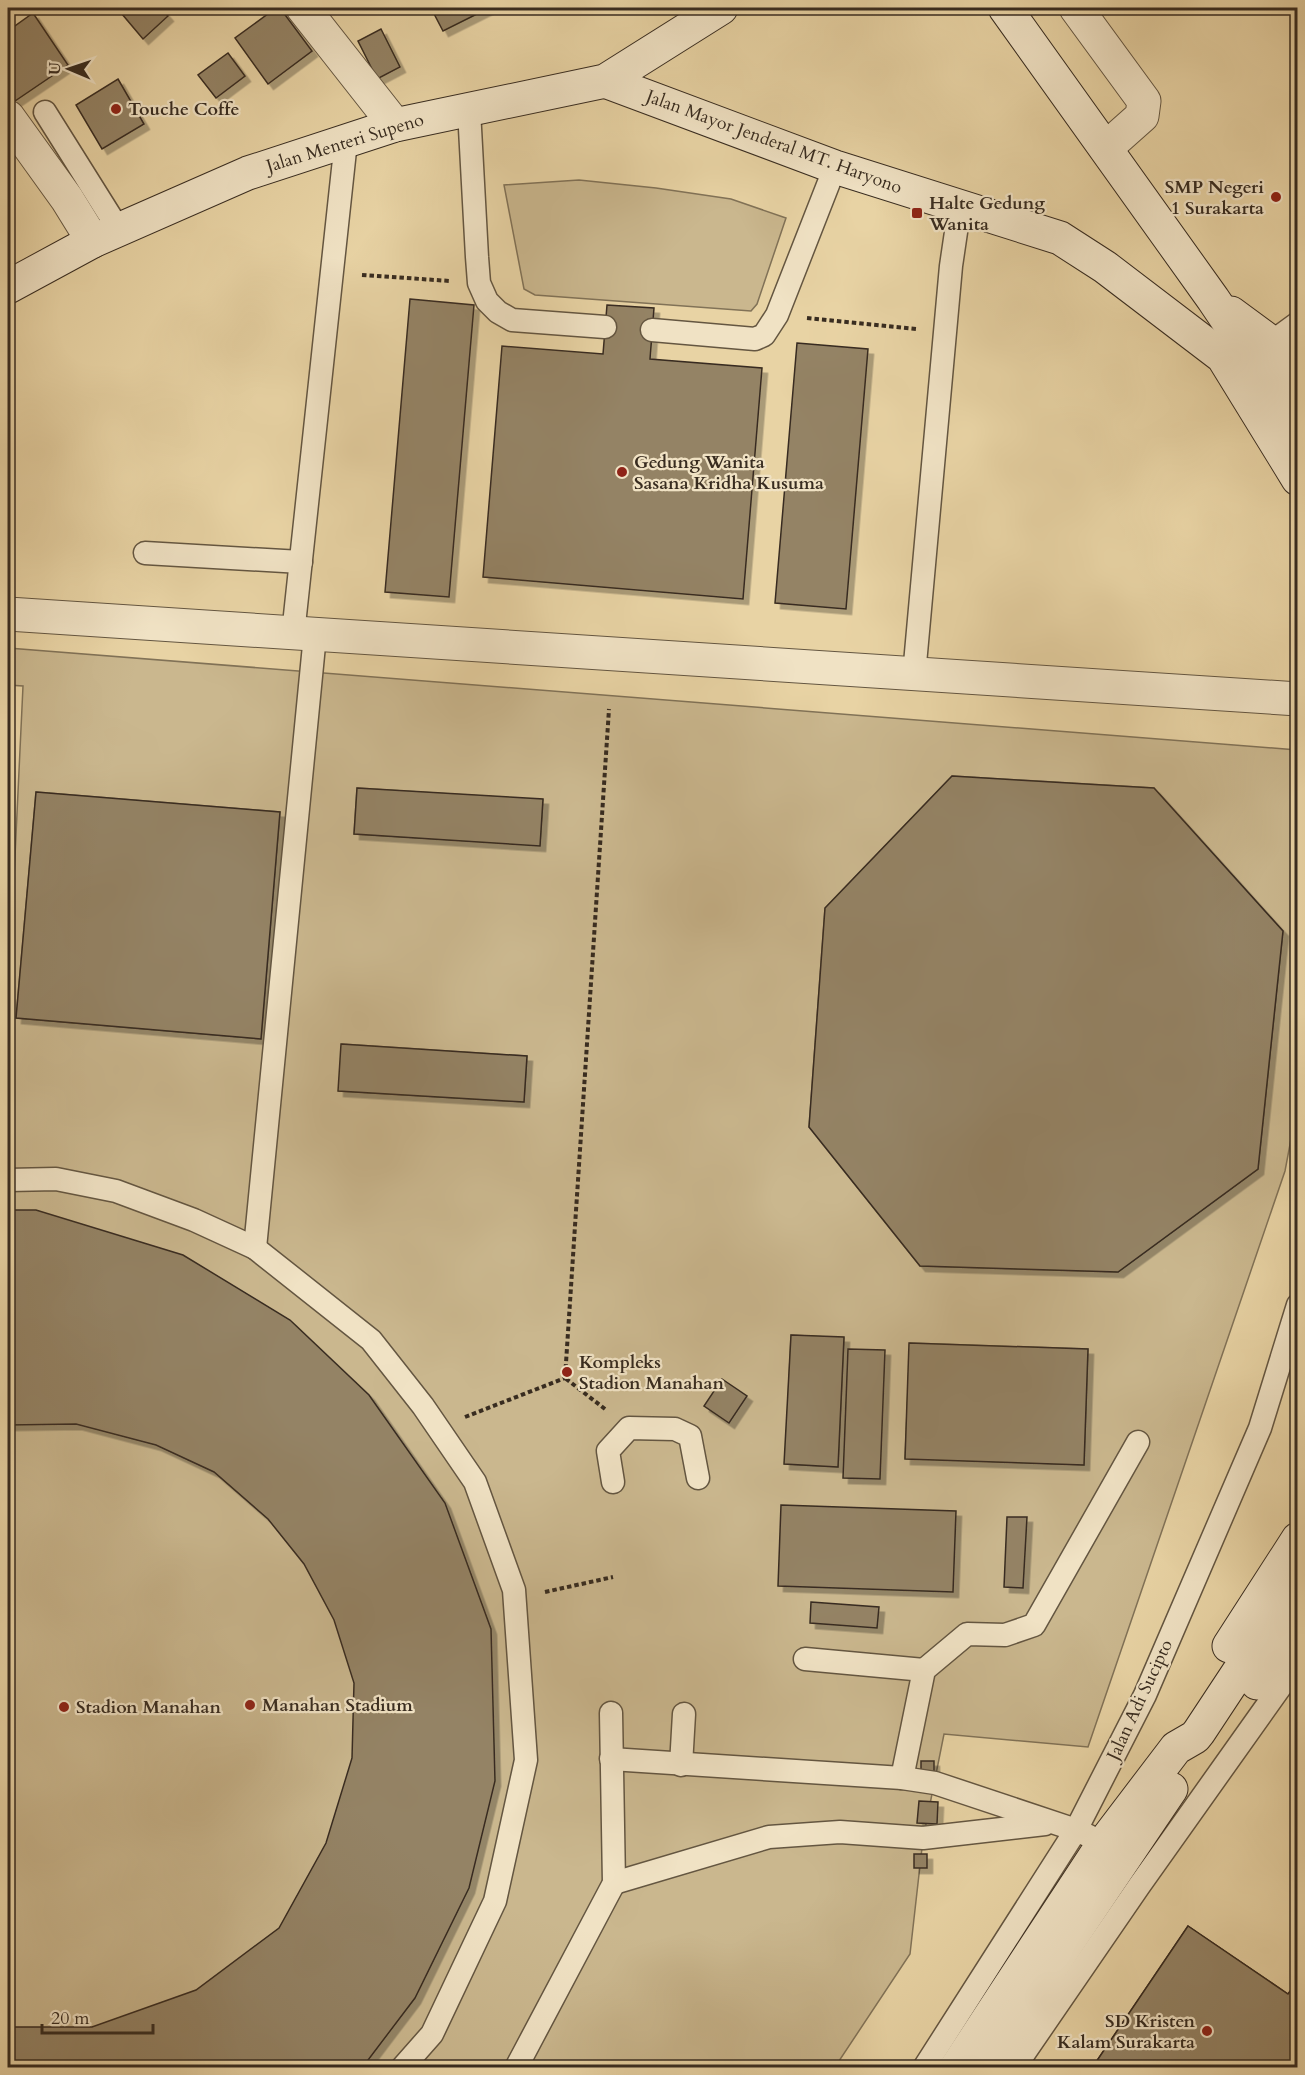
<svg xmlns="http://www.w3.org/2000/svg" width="1305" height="2075" font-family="Cardo,serif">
  <defs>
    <filter id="shadow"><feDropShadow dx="5.5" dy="5.5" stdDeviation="0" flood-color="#0004"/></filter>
  </defs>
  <rect width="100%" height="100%" fill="#e8d3a4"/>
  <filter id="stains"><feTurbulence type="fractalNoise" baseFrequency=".00333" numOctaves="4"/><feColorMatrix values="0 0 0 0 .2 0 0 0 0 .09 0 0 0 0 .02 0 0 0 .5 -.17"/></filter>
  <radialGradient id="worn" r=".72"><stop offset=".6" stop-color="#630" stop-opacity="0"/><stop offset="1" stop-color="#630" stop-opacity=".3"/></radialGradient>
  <g fill="#cab78e" stroke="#817257" stroke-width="1.5" fill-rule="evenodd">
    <polygon points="579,180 656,188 731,199 786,218 757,304 751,311 535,295 524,289 504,185"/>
    <path d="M8 648 1297 750 1298 1102 1285 1171 1088 1747 944 1734 923 1839 910 1954 835 2067H8V1005L23 686 8 685ZM952 776 1154 788 1283 931 1258 1169 1118 1272 920 1266 809 1127 825 908ZM357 788 543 800 540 845 354 834ZM36 792 280 812 261 1039 16 1018ZM342 1044 527 1056 524 1102 339 1091ZM791 1335 844 1338 838 1467 785 1464ZM910 1343 1088 1349 1084 1465 905 1458Z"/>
  </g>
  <g fill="#948365" stroke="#382c20" stroke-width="1.5" filter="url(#shadow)">
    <polygon points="130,8 161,8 168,16 143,39 122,14"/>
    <polygon points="276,8 280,8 312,51 268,84 235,38"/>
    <polygon points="431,8 489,8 443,31"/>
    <polygon points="33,13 68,65 15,101 8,90 8,31"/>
    <polygon points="381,29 400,67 377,79 358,41"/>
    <polygon points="228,53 245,76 216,98 198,75"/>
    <polygon points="118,79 144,124 102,149 76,105"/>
    <polygon points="410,299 474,305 449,597 385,592"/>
    <polygon points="607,305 654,308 650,359 762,368 743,599 483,577 502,346 603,354"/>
    <polygon points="797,343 868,349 846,609 775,603"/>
    <polygon points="952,776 1154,788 1283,931 1258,1169 1118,1272 920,1266 809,1127 825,908"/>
    <polygon points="357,788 543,799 540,846 354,834"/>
    <polygon points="36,792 280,812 261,1039 16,1018"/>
    <polygon points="341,1044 527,1056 524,1102 338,1091"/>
    <polygon points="8,1210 36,1210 183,1255 290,1320 369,1395 445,1503 491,1629 495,1781 469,1888 415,1998 362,2068 8,2068 8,2027 92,2027 196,1990 279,1928 326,1843 352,1758 354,1683 334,1620 304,1564 268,1519 214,1472 156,1445 76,1424 8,1425"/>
    <polygon points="791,1335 844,1337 838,1467 784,1464"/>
    <polygon points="909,1343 1088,1349 1084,1465 905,1459"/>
    <polygon points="848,1349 885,1350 880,1479 843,1478"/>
    <polygon points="722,1379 747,1396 729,1423 704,1406"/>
    <polygon points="781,1505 956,1511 953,1592 778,1586"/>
    <polygon points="1007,1517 1027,1517 1023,1588 1004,1587"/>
    <polygon points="811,1602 879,1607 877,1628 810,1623"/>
    <rect x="921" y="1761" width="13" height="14"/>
    <polygon points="919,1801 938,1802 937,1824 917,1823"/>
    <rect x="914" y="1854" width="13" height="14"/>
    <polygon points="1188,1926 1288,1994 1298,1981 1298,2068 1092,2068"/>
    <polygon points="1188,1926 1288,1994 1298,1981 1298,2068 1092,2068"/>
  </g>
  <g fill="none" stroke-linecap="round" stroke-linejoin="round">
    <g stroke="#645641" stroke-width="25">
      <g id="lane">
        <polyline points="469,110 477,257 479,283 487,301 498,312 512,320 605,327"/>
        <polyline points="45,112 119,230"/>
        <polyline points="652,330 755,339 764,335 777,315 835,167"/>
        <polyline points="1272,342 1298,323"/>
        <polyline points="145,553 301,562"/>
        <polyline points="293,634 346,141"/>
        <polyline points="914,675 951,266 960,205"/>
        <polyline points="8,1180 56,1179 116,1191 194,1220 255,1248 371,1340 423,1406 475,1482 514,1590 526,1760 495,1901 432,2034 402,2068"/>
        <polyline points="255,1248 315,635"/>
        <polyline points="613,1482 608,1451 629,1428 675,1429 690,1436 698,1478"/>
        <polyline points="805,1659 924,1670"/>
        <polyline points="611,1759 902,1778 935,1783 1076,1830 1089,1836"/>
        <polyline points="681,1765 684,1714"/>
        <polyline points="902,1778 924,1670 967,1634 1005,1635 1034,1625 1138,1442"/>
        <polyline points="614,1883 769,1837 840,1832 923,1838 1045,1824"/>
        <polyline points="516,2068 614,1883 611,1713"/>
        <polyline points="924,2068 1076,1830 1145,1695 1260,1428 1298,1305"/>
        <polyline points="1014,2068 1139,1886 1298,1662"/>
      </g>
    </g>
    <g stroke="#645641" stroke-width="35">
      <g id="street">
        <polyline points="303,8 395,125"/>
        <polyline points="1076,8 1144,101 1142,116 1106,148"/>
        <polyline points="8,117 67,199 93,241"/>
        <polyline points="8,614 1298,699"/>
      </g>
    </g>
    <g stroke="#382c20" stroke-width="35">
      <g id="secondary">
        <polyline points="1005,8 1213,299 1298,425"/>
        <polyline points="605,81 835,167 1060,238 1105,267 1223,357 1298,479"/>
        <polyline points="8,287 93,241 248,173 395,125 605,81 721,8"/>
        <polyline points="1231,313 1273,344 1298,377"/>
        <polyline points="1229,1646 1298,1539"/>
        <polyline points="1257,1683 1298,1626"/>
        <polyline points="956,2068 1103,1844 1176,1748 1195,1737 1199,1732 1298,1582"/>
        <polyline points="983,2068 1171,1789"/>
      </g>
    </g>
    <g stroke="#382c20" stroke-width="4" stroke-dasharray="4.5 3" stroke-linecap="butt">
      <polyline points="362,275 450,281"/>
      <polyline points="807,318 916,329"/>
      <polyline points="605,1409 565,1378 609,709"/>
      <polyline points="465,1417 565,1378"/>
      <polyline points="545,1592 613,1577"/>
    </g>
    <use href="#lane" stroke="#f0e2c4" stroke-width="22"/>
    <use href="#street" stroke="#f0e2c4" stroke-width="33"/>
    <use href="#secondary" stroke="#f0e2c4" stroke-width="33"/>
  </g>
  <g fill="#8f2418" stroke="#f0e2c4" stroke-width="2">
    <circle cx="116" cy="109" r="6"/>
    <circle cx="1276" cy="197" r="6"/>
    <rect x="911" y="207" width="12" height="12" rx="3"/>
    <circle cx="622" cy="472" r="6"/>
    <circle cx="567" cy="1372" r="6"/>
    <circle cx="250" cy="1705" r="6"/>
    <circle cx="64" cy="1707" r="6"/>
    <circle cx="1207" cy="2031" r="6"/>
  </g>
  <g text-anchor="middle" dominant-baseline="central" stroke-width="4.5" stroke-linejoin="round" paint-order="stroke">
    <g font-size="18" font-weight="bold" fill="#382c20" stroke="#f0e2c4" text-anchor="start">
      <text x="128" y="109">Touche Coffe</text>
      <text x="1264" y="187" text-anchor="end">SMP Negeri<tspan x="1264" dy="21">1 Surakarta</tspan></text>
      <text x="929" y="203">Halte Gedung<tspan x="929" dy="21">Wanita</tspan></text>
      <text x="634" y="462">Gedung Wanita<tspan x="634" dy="21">Sasana Kridha Kusuma</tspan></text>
      <text x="579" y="1362">Kompleks<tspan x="579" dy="21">Stadion Manahan</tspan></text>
      <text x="262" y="1705">Manahan Stadium</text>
      <text x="76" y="1707">Stadion Manahan</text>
      <text x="1195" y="2021" text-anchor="end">SD Kristen<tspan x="1195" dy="21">Kalam Surakarta</tspan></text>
    </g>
    <g font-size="18" fill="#382c20" stroke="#f0e2c4">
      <text transform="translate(774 142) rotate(20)">Jalan Mayor Jenderal MT. Haryono</text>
      <text transform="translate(345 143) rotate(-17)">Jalan Menteri Supeno</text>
      <text transform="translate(1140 1700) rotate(-65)">Jalan Adi Sucipto</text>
    </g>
  </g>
  <rect width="1305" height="2075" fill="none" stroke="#e8d3a4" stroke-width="30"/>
  <rect x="9" y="9" width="1287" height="2057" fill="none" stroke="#382c20" stroke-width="3"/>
  <rect x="15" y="15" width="1275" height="2045" fill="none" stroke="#382c20" stroke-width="1.5"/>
  <g transform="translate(69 69) rotate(272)" stroke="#f0e2c4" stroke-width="4.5" paint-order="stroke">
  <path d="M0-4.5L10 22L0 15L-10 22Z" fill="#382c20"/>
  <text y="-9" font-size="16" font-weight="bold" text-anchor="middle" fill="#382c20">U</text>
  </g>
  <path d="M42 2024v9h111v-9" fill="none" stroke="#382c20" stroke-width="3"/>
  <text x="51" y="2024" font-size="18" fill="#382c20" stroke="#f0e2c4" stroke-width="4.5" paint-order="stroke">20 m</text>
  <rect width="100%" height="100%" filter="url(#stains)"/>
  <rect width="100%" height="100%" fill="url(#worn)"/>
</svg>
